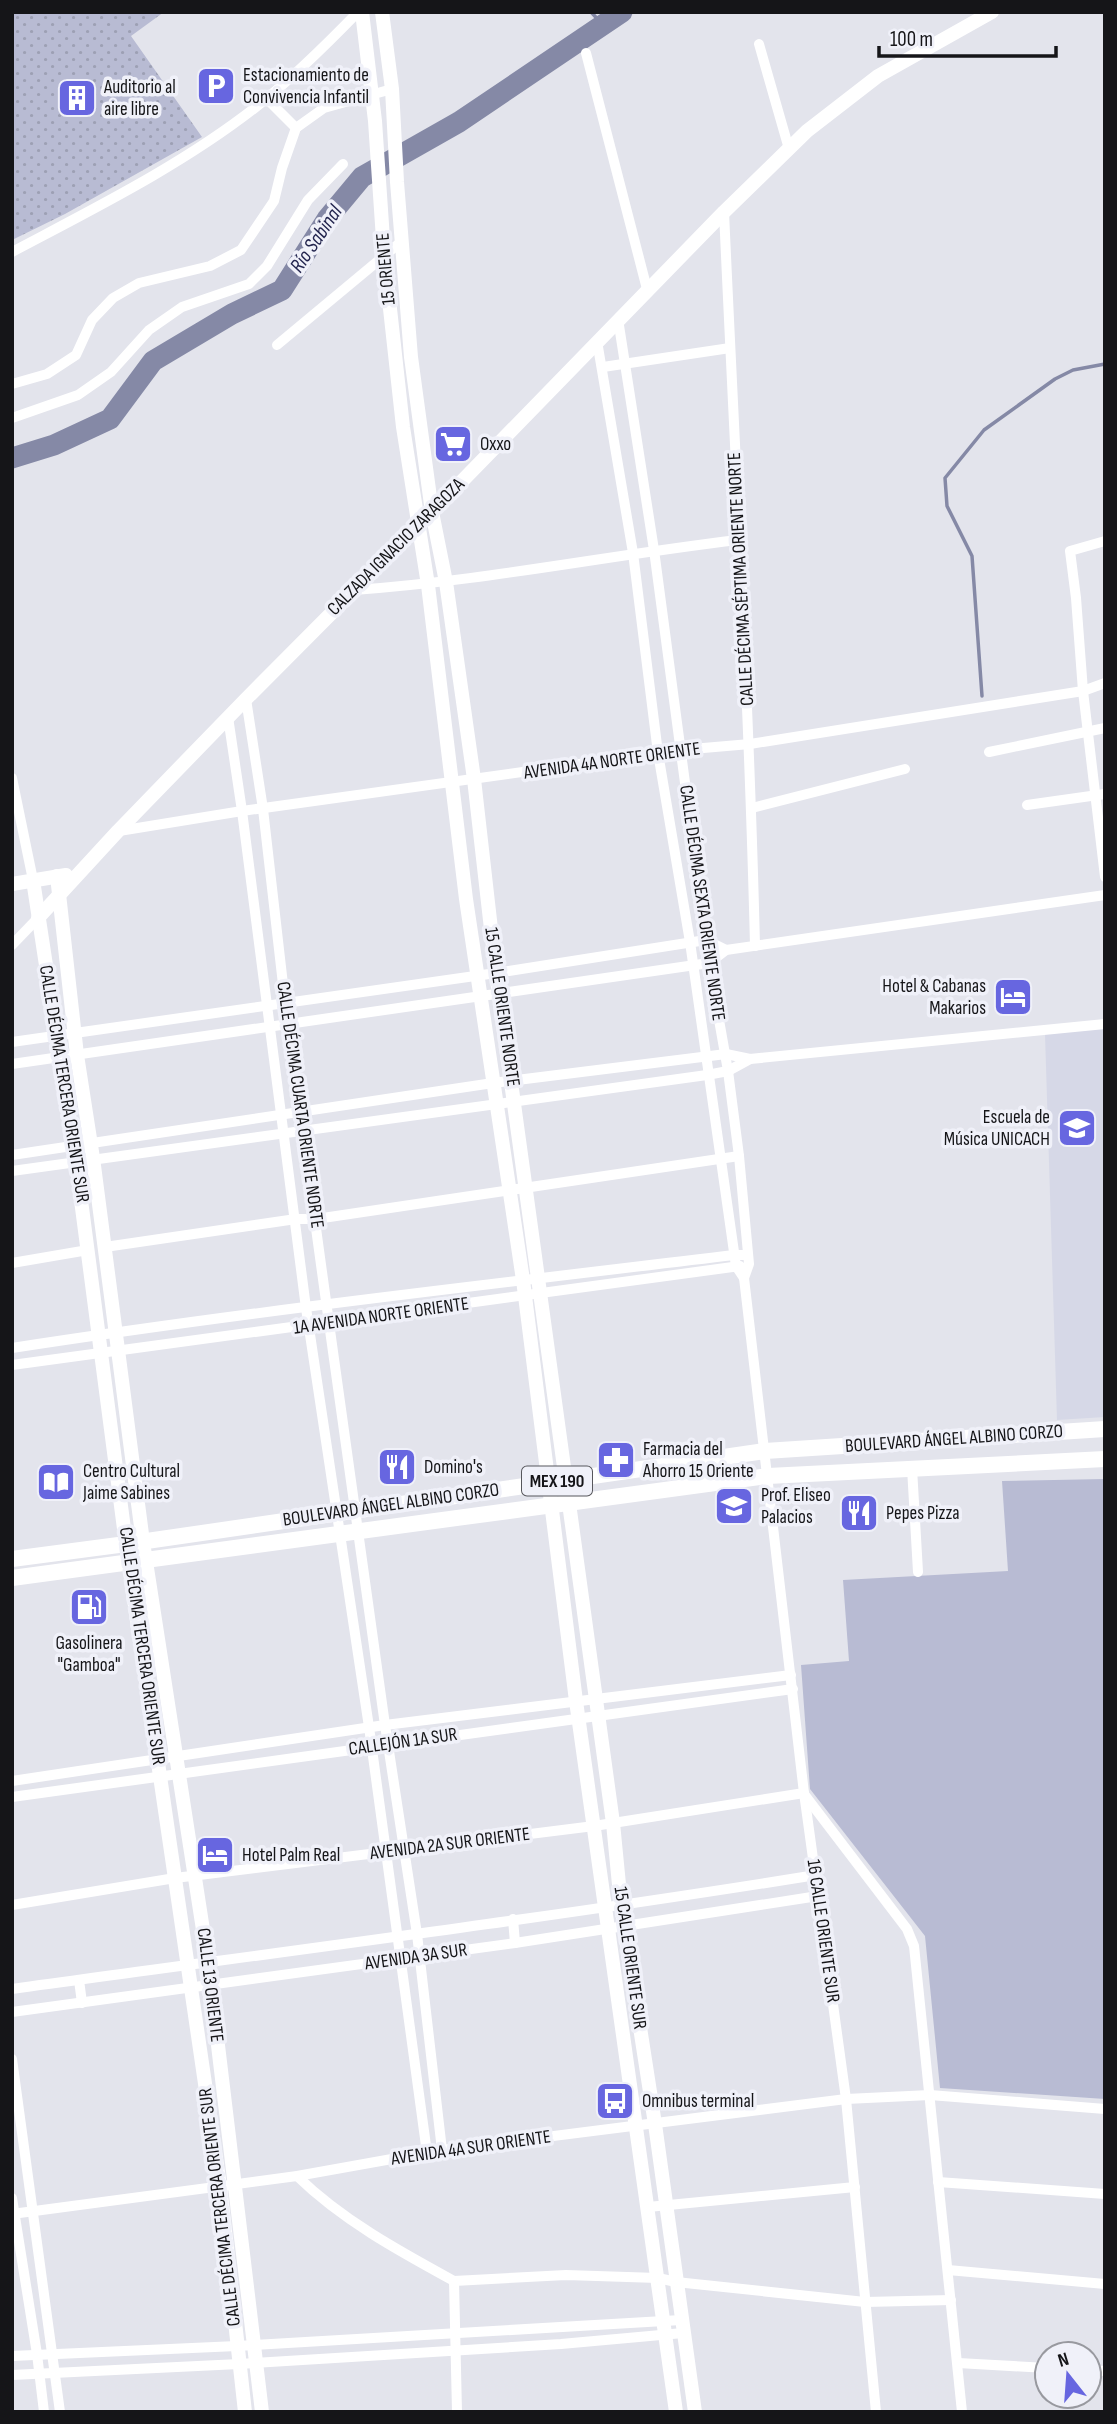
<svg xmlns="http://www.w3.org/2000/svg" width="1117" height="2424" font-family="'Sofia Sans Condensed',sans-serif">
  <defs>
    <pattern id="grass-dots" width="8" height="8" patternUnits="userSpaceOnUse" patternTransform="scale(1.75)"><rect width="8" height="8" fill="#b8bbd3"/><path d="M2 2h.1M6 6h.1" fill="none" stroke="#9da0b4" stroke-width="1.8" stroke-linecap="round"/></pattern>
  </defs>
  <rect width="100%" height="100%" fill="#e3e4ec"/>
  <polygon fill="#d6d8e7" points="1105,1028 1105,1417 1057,1420 1045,1034"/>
  <polygon fill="url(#grass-dots)" points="12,12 164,12 131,36 202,137 65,214 12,240"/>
  <polygon fill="#b8bbd3" points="1105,1479 1105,2099 940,2088 925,1936 810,1789 801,1665 849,1661 843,1580 1008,1571 1002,1481"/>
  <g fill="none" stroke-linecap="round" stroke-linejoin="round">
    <g stroke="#8589a6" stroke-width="3.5">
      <polyline points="591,12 604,26"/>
      <polyline points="982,696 972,556 947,506 945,478 984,430 1055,379 1073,370 1105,364"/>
    </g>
    <polyline stroke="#8589a6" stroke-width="21" points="12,458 54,445 110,419 153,361 232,314 282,290 327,219 362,177 459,122 622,12"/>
    <g stroke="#fff" stroke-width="10">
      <polyline points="759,44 789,149"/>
      <polyline points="586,53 647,289"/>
      <polyline points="266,98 296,128"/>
      <path d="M724 212C735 456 749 701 755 946"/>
      <path d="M12 252C95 208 182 165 256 107 293 78 325 46 358 12"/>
      <polyline points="618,319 654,550 709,963 728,1071 739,1156 749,1264 744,1278"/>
      <polyline points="597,341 633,553 658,753 690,942 736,1266 744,1278 804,1793 846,2099 876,2412"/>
      <polyline points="277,345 402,241"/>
      <polyline points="603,367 730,348"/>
      <polyline points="12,384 47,374 76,355 92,320 113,298 139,283 210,266 241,250 274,201 282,168 296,128 324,108 392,89"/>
      <polyline points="12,418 78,395 111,372 149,330 182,307 249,284 267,266 308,200 343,164"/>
      <polyline points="1105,541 1070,551 1076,598 1083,691 1105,877"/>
      <path d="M354 590C483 581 610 555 738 540"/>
      <polyline points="246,699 263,809 285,1002 329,1323 385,1725 417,1934 442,2150"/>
      <polyline points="228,717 242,811 306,1308 369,1727 427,2153"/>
      <polyline points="989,752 1105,728"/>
      <polyline points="12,778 33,880"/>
      <polyline points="1027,805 1105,794"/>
      <polyline points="752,808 905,769"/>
      <polyline points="119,831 242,811 680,750 750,744 1083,691 1105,683"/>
      <polyline points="12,945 38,918"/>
      <polyline points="12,1042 496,973 706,940 726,950"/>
      <polyline points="12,1064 709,963 726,950 1105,895"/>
      <polyline points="12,1155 493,1083 726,1054 750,1059 1105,1024"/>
      <polyline points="12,1171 707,1075 728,1071 750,1059"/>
      <polyline points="105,1247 296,1219 316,1219 739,1156"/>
      <polyline points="12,1263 88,1250"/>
      <path d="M12 1348C252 1311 493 1284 734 1255H748"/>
      <polyline points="12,1365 740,1266"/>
      <polyline points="912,1468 918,1572"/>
      <polyline points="12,1781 385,1725 791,1675"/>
      <polyline points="804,1794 907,1929 914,1946 962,2412"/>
      <polyline points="12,1797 793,1689"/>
      <polyline points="12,1905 175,1878 594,1826 804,1793"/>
      <polyline points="513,1919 515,1943"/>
      <polyline points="79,1980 82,2003"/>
      <path d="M12 1989C280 1952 549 1918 816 1875"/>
      <polyline points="12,2012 515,1943 818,1896"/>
      <polyline points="12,2059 60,2412"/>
      <path d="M297 2176C342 2220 399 2251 454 2281"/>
      <polyline points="938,2182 1105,2194"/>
      <polyline points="12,2198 37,2354 44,2412"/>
      <polyline points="648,2207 855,2187"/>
      <polyline points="12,2214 297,2176 442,2150 846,2099 930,2095 1105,2109"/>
      <polyline points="948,2270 1105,2284"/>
      <polyline points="454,2281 566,2275 658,2278 676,2282 865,2302 951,2300"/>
      <polyline points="454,2281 457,2412"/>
      <polyline points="12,2356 237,2346 681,2320"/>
      <polyline points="958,2363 1047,2368"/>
      <polyline points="1089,2370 1105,2371"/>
      <polyline points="12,2375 239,2364 561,2344 683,2333"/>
    </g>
    <g stroke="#fff" stroke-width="14">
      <polyline points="362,12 375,121 384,254 403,427 428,585 466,899 523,1280 576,1701 676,2412"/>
      <polyline points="382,12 392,89 397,182 411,357 432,512 446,582 474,779 496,973 613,1823 621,1905 655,2124 695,2412"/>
      <polyline points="57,876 77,1055 93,1158 143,1542 208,1962 262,2412"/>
      <polyline points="33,880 76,1162 126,1544 220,2186 245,2412"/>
      <polyline points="12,884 66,875"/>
      <polyline points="38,918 118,831 246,699 432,512 724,212 807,131 878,76 992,12"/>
    </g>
    <g stroke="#fff" stroke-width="16">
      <polyline points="12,1559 126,1544 765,1451 1105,1429"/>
      <polyline points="12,1578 768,1476 1105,1459"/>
    </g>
  </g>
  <defs>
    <g id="parking-square" transform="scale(2.0125)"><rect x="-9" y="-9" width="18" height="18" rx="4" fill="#6766e0" stroke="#f0f1f9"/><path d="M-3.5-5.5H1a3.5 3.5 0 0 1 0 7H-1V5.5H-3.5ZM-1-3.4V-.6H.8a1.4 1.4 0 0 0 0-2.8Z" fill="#fff"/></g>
    <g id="building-square" transform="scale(2.0125)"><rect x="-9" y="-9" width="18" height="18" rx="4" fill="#6766e0" stroke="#f0f1f9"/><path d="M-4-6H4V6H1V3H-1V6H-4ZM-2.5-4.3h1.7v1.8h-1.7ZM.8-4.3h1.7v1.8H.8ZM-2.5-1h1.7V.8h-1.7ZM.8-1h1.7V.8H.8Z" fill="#fff"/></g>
    <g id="supermarket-square" transform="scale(2.0125)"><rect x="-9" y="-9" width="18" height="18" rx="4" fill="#6766e0" stroke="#f0f1f9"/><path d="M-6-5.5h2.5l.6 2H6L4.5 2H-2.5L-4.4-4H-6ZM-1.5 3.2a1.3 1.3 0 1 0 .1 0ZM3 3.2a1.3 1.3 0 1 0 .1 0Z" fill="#fff"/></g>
    <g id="hotel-square" transform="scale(2.0125)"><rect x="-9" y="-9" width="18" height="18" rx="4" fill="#6766e0" stroke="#f0f1f9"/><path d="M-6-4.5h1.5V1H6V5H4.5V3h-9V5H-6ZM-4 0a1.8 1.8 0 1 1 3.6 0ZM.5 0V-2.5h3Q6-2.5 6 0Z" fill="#fff"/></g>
    <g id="university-square" transform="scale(2.0125)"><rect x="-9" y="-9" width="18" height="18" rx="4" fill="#6766e0" stroke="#f0f1f9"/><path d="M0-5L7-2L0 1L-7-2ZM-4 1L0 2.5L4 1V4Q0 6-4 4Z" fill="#fff"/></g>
    <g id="pharmacy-square" transform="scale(2.0125)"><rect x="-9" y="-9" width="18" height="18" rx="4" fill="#6766e0" stroke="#f0f1f9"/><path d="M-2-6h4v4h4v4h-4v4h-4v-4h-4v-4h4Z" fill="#fff"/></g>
    <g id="restaurant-square" transform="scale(2.0125)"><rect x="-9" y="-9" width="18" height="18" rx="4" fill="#6766e0" stroke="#f0f1f9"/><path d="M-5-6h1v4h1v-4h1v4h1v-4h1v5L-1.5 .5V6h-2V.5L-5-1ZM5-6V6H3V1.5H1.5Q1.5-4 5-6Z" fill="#fff"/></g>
    <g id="library-square" transform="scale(2.0125)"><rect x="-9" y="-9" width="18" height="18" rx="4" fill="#6766e0" stroke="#f0f1f9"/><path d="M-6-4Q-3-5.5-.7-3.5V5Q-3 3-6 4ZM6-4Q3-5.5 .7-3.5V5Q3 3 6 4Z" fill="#fff"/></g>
    <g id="school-square" transform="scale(2.0125)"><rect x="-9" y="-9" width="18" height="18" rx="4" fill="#6766e0" stroke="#f0f1f9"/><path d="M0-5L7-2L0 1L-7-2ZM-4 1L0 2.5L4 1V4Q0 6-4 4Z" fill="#fff"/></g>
    <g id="fuel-square" transform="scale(2.0125)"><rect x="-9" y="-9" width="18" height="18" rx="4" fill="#6766e0" stroke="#f0f1f9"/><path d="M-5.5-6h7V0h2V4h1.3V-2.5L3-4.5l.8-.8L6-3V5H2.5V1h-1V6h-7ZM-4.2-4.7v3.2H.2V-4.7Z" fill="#fff"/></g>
    <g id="bus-square" transform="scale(2.0125)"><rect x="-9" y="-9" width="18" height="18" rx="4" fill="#6766e0" stroke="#f0f1f9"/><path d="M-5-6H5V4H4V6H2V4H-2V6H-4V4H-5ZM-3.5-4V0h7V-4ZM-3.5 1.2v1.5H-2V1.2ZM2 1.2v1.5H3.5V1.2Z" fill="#fff"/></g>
  </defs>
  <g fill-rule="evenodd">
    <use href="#parking-square" x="216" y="86"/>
    <use href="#building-square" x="77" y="98"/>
    <use href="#supermarket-square" x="453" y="444"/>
    <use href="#hotel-square" x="1013" y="997"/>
    <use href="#university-square" x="1077" y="1128"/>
    <use href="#pharmacy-square" x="616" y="1460"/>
    <use href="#restaurant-square" x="397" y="1467"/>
    <use href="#library-square" x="56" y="1482"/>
    <use href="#school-square" x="734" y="1506"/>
    <use href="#restaurant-square" x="859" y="1513"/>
    <use href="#fuel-square" x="89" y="1607"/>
    <use href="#hotel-square" x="215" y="1855"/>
    <use href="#bus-square" x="615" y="2101"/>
  </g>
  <g text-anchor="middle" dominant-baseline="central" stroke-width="7" stroke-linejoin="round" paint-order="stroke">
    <rect fill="#f0f1f9" stroke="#57575c" stroke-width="2" x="522" y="1466.5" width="70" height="29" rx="5"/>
    <g font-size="18" font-weight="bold" fill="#151518">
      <text x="557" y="1481">MEX 190</text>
    </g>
    <g font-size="19" fill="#151518" stroke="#f0f1f9" text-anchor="start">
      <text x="243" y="75">Estacionamiento de<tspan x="243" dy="22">Convivencia Infantil</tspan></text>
      <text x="104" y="87">Auditorio al<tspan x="104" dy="22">aire libre</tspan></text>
      <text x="480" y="444">Oxxo</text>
      <text x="986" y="986" text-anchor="end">Hotel &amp; Cabanas<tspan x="986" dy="22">Makarios</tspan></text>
      <text x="1050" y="1117" text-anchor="end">Escuela de<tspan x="1050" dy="22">Música UNICACH</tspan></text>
      <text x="643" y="1449">Farmacia del<tspan x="643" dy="22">Ahorro 15 Oriente</tspan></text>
      <text x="424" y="1467">Domino's</text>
      <text x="83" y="1471">Centro Cultural<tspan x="83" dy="22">Jaime Sabines</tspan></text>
      <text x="761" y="1495">Prof. Eliseo<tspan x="761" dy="22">Palacios</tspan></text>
      <text x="886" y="1513">Pepes Pizza</text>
      <text x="89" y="1643" text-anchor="middle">Gasolinera<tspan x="89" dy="22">"Gamboa"</tspan></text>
      <text x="242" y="1855">Hotel Palm Real</text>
      <text x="642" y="2101">Omnibus terminal</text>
    </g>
    <g font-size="19" fill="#151518" stroke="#f0f1f9">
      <text transform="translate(386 269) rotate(-95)">15 ORIENTE</text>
      <text transform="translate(396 547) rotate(-45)">CALZADA IGNACIO ZARAGOZA</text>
      <text transform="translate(741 579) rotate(-93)">CALLE DÉCIMA SÉPTIMA ORIENTE NORTE</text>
      <text transform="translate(612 761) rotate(-8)">AVENIDA 4A NORTE ORIENTE</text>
      <text transform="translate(702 903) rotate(82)">CALLE DÉCIMA SEXTA ORIENTE NORTE</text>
      <text transform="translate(502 1007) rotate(82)">15 CALLE ORIENTE NORTE</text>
      <text transform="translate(64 1084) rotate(81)">CALLE DÉCIMA TERCERA ORIENTE SUR</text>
      <text transform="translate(300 1105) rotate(82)">CALLE DÉCIMA CUARTA ORIENTE NORTE</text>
      <text transform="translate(381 1316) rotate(-8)">1A AVENIDA NORTE ORIENTE</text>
      <text transform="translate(954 1439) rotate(-4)">BOULEVARD ÁNGEL ALBINO CORZO</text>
      <text transform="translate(391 1505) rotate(-8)">BOULEVARD ÁNGEL ALBINO CORZO</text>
      <text transform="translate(142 1646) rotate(82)">CALLE DÉCIMA TERCERA ORIENTE SUR</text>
      <text transform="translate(403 1742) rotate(-8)">CALLEJÓN 1A SUR</text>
      <text transform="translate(450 1844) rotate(-7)">AVENIDA 2A SUR ORIENTE</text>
      <text transform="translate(823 1931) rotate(82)">16 CALLE ORIENTE SUR</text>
      <text transform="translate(416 1957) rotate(-8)">AVENIDA 3A SUR</text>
      <text transform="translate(630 1958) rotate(82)">15 CALLE ORIENTE SUR</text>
      <text transform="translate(210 1985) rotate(83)">CALLE 13 ORIENTE</text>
      <text transform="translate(471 2148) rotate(-8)">AVENIDA 4A SUR ORIENTE</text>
      <text transform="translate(220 2207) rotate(-97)">CALLE DÉCIMA TERCERA ORIENTE SUR</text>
    </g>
    <g font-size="21" font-style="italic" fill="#24264f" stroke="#f0f1f9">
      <text transform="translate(316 239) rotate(-56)">Río Sabinal</text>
    </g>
  </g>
  <rect width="1117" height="2424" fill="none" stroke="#151518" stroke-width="28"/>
  <g transform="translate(1068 2375) rotate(343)"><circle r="33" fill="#f0f1f9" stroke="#98999f" stroke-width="2"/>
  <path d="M0-5L12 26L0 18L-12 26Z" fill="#6766e0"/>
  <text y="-10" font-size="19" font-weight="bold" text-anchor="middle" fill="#151518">N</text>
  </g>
  <path d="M879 46v10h177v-10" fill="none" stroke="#151518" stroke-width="3.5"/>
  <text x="890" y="46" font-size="21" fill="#151518" stroke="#f0f1f9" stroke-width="5" paint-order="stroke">100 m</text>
</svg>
